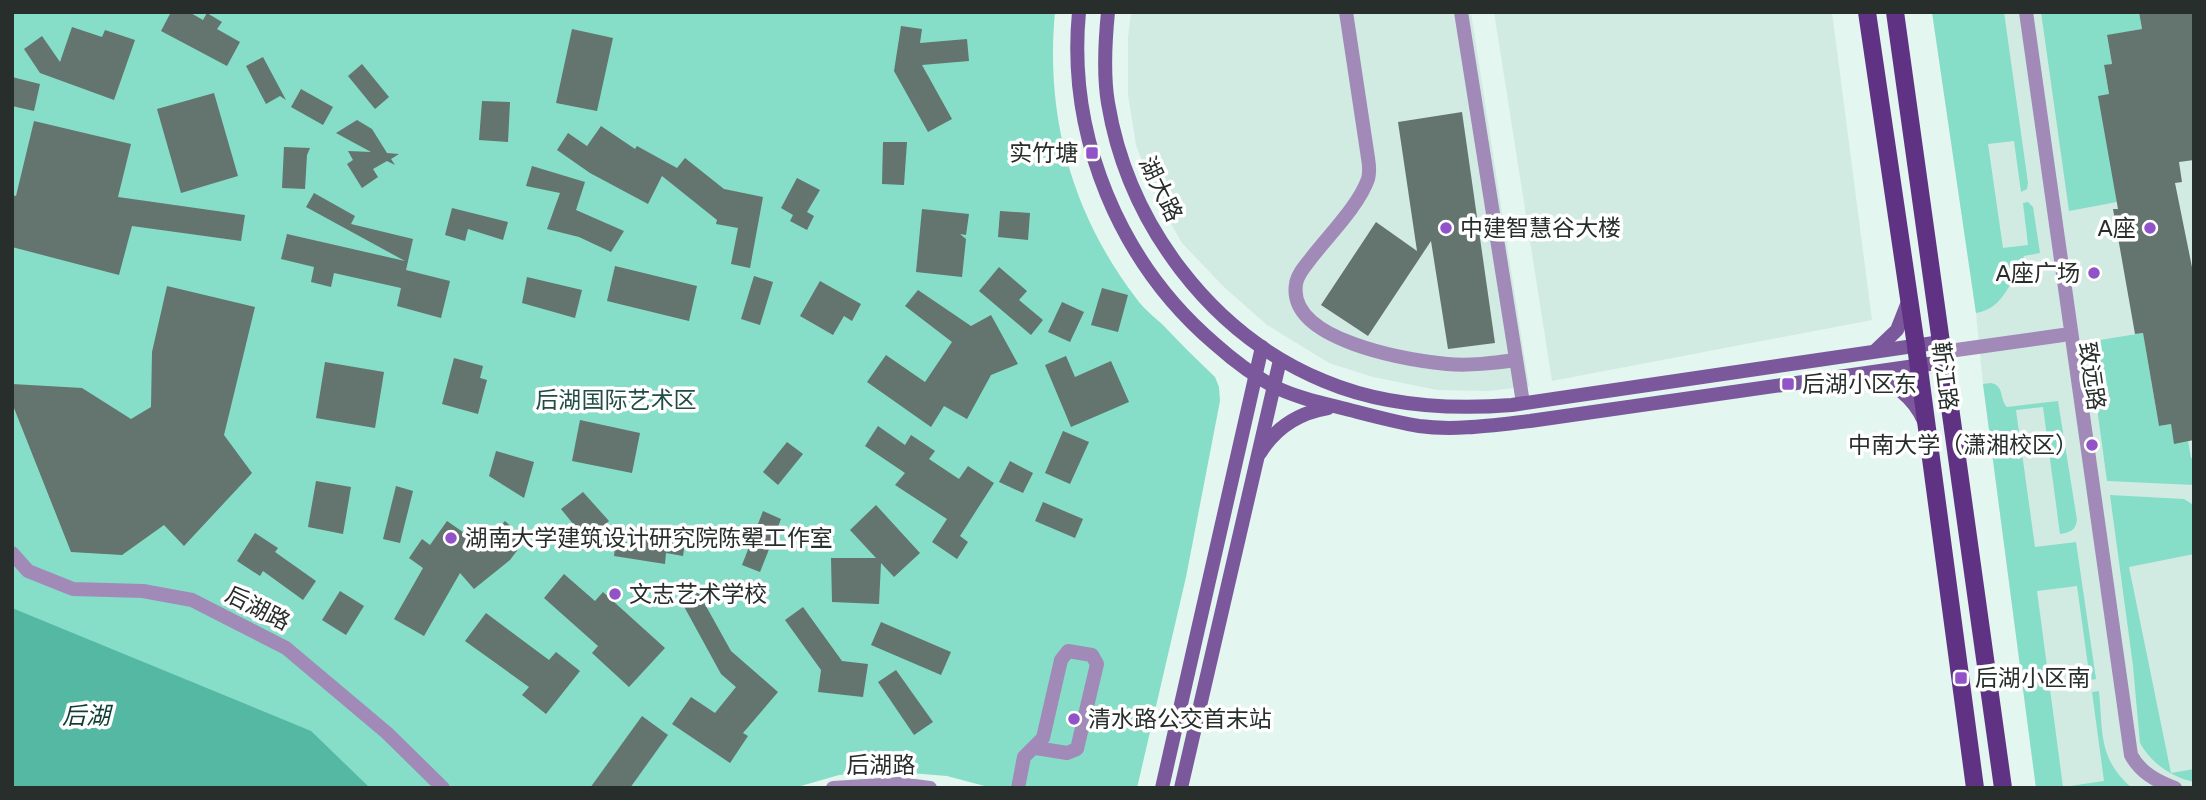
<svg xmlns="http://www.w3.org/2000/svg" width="2206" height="800" font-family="Rubik,'Noto Sans SC',sans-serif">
  <rect width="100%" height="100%" fill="#e3f6f0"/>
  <g fill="#d1ebe3">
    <polygon points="1131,12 1471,12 1529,386 1489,391 1437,390 1373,377 1329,363 1267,325 1223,286 1182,243 1154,194 1136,145 1128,95 1128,38"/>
    <polygon points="1494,12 1832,12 1872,320 1552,381"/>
    <polygon points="1932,12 2194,12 2194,788 2036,788 1983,384 1976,313"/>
  </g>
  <g fill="#86ddc8">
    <path d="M12 12H1055C1045 117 1072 214 1136 298 1143 308 1153 316 1162 324 1179 342 1197 360 1215 377L1219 387 1220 401 1186 577 1137 788H992L947 776 886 771 839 775 794 788H12Z"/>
    <path d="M1932 12H2004L2028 183 2027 189 2021 192 2014 141 1988 144 2003 248 2028 245 2023 203 2028 202 2033 207 2040 253 2024 256C2012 279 2004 309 1976 313Z"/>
    <polygon points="2041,12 2139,12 2142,29 2107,36 2112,64 2104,66 2109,94 2117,202 2069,211"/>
    <polygon points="2143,333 2159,426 2171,424 2175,443 2188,441 2191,458 2194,458 2194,485 2107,481 2088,342"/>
    <path d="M1991 383C2005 386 1999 399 2007 407L2058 401 2077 520C2075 531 2071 532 2060 534L2043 407 2016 410 2035 547 2076 542 2096 679 2090 680 2077 586 2037 591 2063 787 2104 781 2092 692 2099 691C2103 732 2098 759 2132 788H2036L1983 384Z"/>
    <path d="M2110 495 2184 499 2192 504 2194 554 2129 567 2171 773 2194 769V782C2171 777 2151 763 2140 743L2133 666Z"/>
  </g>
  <polygon fill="#54b8a3" points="12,608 311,731 370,788 12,788"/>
  <g fill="#64746f">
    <polygon points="171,12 189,12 203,20 207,13 222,22 217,29 240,42 227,66 161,31"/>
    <polygon points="2139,12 2194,12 2194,160 2179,162 2182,182 2175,183 2194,277 2194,440 2174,444 2171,424 2159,426 2143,333 2135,334 2113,209 2118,209 2098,96 2109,94 2104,65 2112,64 2107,35 2142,29"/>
    <polygon points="901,26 922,29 920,43 967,39 969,61 922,65 952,119 928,132 894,71"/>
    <polygon points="72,27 102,37 105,30 135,40 114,100 40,73 24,49 42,36 60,62"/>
    <polygon points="572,29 613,38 597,111 556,103"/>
    <polygon points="263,57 286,100 280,96 266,104 246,66"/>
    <polygon points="362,64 389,97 375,109 348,76"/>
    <polygon points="12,77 40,84 34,111 12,106"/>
    <polygon points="301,89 333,107 323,125 291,107"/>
    <polygon points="214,93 238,176 181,193 157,109"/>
    <polygon points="482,101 510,102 508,142 479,140"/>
    <polygon points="1462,112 1495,343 1448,349 1431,241 1368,336 1321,305 1376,222 1417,251 1398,122"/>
    <polygon points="357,120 372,129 387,153 399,154 391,159 395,165 387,161 373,169 378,177 362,188 347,164 353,160 348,151 371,152 336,133"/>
    <polygon points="34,121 131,144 118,197 245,215 241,241 132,226 119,275 12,247 12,195 16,196"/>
    <polygon points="601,126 635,149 637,146 677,168 685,158 724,189 763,197 750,268 731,264 738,228 716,224 717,220 662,176 648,204 590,173 557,150 568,133 587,146"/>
    <polygon points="883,142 907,142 904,185 882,184"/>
    <polygon points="284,147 310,148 307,155 305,189 282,188"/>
    <polygon points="532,166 585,182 576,210 624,231 611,252 579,237 547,229 560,193 526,186"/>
    <polygon points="797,178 820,190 807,212 814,216 807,230 790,221 793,215 781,208"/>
    <polygon points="314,193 355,216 351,224 413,239 406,270 450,281 441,318 397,306 401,288 334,273 331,287 311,282 314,267 281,259 287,234 405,261 306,207"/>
    <polygon points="452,208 508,222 503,240 468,229 465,241 445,235"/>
    <polygon points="922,209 969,214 966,235 960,234 966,239 962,277 916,272"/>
    <polygon points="1000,211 1030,213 1028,240 998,237"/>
    <polygon points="615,266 697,286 689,321 607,301"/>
    <polygon points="999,267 1027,291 1019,300 1043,320 1031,335 979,291"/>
    <polygon points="754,276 773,282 760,325 741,319"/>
    <polygon points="527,277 582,290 575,318 522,303"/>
    <polygon points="820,281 861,304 852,321 844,316 833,335 800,316"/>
    <polygon points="167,286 255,307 224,435 252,473 184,546 164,525 122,555 71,552 12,403 12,384 82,388 131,419 151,407 152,352"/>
    <polygon points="1102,288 1128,295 1118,332 1091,325"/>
    <polygon points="918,290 971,326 991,315 1018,364 991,375 967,419 944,406 931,427 867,382 886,355 925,382 952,342 905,306"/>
    <polygon points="1062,302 1084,312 1070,342 1048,332"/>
    <polygon points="1066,356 1075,377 1111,361 1129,402 1071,427 1045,365"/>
    <polygon points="454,358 483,366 480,378 487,380 478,414 442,404"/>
    <polygon points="325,362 384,372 375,428 316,418"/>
    <polygon points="580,420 640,433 632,473 572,461"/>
    <polygon points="878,426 905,445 911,435 935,451 929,459 959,479 968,466 994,483 960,536 968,542 957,559 932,542 947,519 895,485 905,473 865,446"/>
    <polygon points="1063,431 1089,442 1070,484 1045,473"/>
    <polygon points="787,442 803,454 778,485 763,472"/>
    <polygon points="496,451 534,462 524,498 489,476"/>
    <polygon points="1010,461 1033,473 1023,493 999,482"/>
    <polygon points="316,481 351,487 343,534 308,527"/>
    <polygon points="396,486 413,491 400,543 383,539"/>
    <polygon points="583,492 609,521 587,541 561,509"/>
    <polygon points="1043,502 1083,519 1075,538 1035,521"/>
    <polygon points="876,505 920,553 894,577 881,563 879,604 832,602 831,558 876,558 850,530"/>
    <polygon points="763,511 781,519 760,572 742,565"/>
    <polygon points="447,521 483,546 505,521 525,540 510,560 474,589 460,573 424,636 394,619 423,568 409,558 422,539 430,545"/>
    <polygon points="640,528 686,535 683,556 666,553 665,564 614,556 616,541 638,544"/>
    <polygon points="255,533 278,548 275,552 316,581 303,600 263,571 260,576 237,561"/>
    <polygon points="564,574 595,601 603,592 665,648 629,687 592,653 598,646 544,598"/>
    <polygon points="692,581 731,651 778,692 743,733 748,736 730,763 672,724 691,697 715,713 736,687 721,674 675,590"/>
    <polygon points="340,591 364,606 346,635 322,620"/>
    <polygon points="803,607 842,661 868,664 863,697 818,692 821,670 785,620"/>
    <polygon points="486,613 549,660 556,652 580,671 546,714 522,695 529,687 465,641"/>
    <polygon points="881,622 951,652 941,675 871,645"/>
    <polygon points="896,670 933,722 914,735 878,682"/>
    <polygon points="642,716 668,735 630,788 590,788"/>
  </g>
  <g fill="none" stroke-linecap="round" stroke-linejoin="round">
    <g stroke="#a18ab8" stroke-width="14">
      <path d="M1346 12 1368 158C1369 164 1370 172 1368 179 1359 205 1330 234 1312 257 1307 264 1297 274 1296 284 1287 341 1408 360 1447 364 1470 366 1493 363 1516 360"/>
      <polyline points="1461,12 1523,403"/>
      <path d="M2026 12 2131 755C2140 772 2156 781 2175 788"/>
      <polyline points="1942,352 2063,335"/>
      <polyline points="12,553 28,571 73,589 143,591 192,600 286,648 387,733 443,788"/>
      <polyline points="833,788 898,784 930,788"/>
      <polyline points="1018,788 1024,757 1043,738 1061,660 1068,651 1092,655 1097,664 1077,749 1067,753 1036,748 1032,749"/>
    </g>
    <g stroke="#7b589b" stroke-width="14">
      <path d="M1079 12C1067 137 1120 263 1215 344 1233 360 1254 376 1275 387 1298 398 1322 403 1346 409 1370 415 1395 422 1419 426 1455 431 1494 425 1530 421L1943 362"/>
      <path d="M1108 12C1105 42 1103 73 1108 103 1128 223 1210 334 1324 381 1383 406 1449 410 1512 405L1941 342"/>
      <polyline points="1876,350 1897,330 1908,302"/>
      <path d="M1869 376C1893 381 1914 398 1924 421"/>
      <path d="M1260 453C1276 427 1298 413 1328 408"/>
      <polyline points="1162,788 1262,347"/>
      <polyline points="1181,788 1280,360"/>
    </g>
    <g stroke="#603284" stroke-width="18">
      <polyline points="1867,12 1916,346 1975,788"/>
      <polyline points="1895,12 2003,788"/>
    </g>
  </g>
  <g fill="#9353c8" stroke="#fff" stroke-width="2.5">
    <rect x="1085" y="146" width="14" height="14" rx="3.5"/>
    <circle cx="1446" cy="228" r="7"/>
    <circle cx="2150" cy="228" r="7"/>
    <circle cx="2094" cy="273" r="7"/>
    <rect x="1781" y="377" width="14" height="14" rx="3.5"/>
    <circle cx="2092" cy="445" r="7"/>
    <circle cx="451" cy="538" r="7"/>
    <circle cx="615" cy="594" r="7"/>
    <rect x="1954" y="671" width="14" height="14" rx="3.5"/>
    <circle cx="1074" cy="719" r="7"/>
  </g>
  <g text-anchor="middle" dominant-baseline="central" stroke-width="7" stroke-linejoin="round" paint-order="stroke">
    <g font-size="23" fill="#272e2c" stroke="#fff" text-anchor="start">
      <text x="1078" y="153" text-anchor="end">实竹塘</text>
      <text x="1460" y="228">中建智慧谷大楼</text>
      <text x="2136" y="228" text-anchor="end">A座</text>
      <text x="2080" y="273" text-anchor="end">A座广场</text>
      <text x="1802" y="384">后湖小区东</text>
      <text x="2078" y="445" text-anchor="end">中南大学（潇湘校区）</text>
      <text x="465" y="538">湖南大学建筑设计研究院陈翚工作室</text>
      <text x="629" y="594">文志艺术学校</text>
      <text x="1975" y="678">后湖小区南</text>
      <text x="1088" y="719">清水路公交首末站</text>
    </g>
    <g font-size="23" fill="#272e2c" stroke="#fff">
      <text transform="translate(1161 189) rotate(64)">湖大路</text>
      <text transform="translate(1945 376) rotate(83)">靳江路</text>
      <text transform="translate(2092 376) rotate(82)">致远路</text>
      <text transform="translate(258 608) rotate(27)">后湖路</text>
      <text x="881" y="765">后湖路</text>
    </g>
    <g font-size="23" fill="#214d44" stroke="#fff">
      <text x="616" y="400">后湖国际艺术区</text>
    </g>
    <g font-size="24" font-style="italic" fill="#103e35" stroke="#fff">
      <text x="86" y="716">后湖</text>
    </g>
  </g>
  <rect width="2206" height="800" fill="none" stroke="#272e2c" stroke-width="28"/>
</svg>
